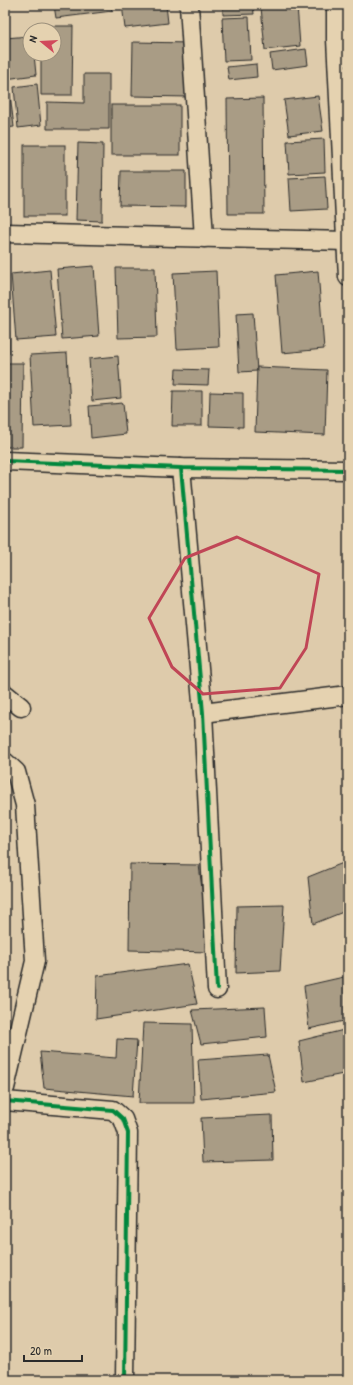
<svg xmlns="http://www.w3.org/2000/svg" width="353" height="1385" font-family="'Patrick Hand',sans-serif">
  <rect width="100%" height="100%" fill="#decbab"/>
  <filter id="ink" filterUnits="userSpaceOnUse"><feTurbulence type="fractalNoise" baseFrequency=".025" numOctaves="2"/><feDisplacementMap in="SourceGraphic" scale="8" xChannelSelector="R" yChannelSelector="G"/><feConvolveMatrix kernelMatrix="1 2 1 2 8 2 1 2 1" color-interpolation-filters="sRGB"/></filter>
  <g filter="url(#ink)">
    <g fill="#a99c85" stroke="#2b2b2b">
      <polygon points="54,5 111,5 112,11 56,18"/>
      <polygon points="122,5 166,5 168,23 125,28"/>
      <polygon points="223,5 253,5 254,14 223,15"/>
      <polygon points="280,5 297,5 300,46 265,50 261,7"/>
      <polygon points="249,17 251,60 224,61 222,18"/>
      <polygon points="41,26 73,26 72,95 41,95 41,54 54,54 54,30 41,30"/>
      <polygon points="30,36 30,54 34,54 36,75 5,79 5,38"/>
      <polygon points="133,42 190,43 189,97 132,96"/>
      <polygon points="306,49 308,65 272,70 270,54"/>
      <polygon points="256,64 257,77 229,80 227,67"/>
      <polygon points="84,74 109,74 109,129 47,129 47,102 84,103"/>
      <polygon points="37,84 41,125 18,128 14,87"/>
      <polygon points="9,86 14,127 5,128 5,87"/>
      <polygon points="318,96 323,131 289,135 284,100"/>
      <polygon points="263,98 264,214 228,214 227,99"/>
      <rect x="111" y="105" width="69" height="50"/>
      <polygon points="324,139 325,172 289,174 287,141"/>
      <polygon points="78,143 103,144 102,221 76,220"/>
      <rect x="24" y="145" width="41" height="71"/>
      <polygon points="121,171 186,171 186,207 120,206"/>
      <polygon points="325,176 327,209 291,211 289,178"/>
      <polygon points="94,266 99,336 62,339 57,269"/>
      <polygon points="116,268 155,268 157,337 118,338"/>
      <polygon points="50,270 56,337 16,340 11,274"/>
      <polygon points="216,271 219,347 177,349 173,273"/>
      <polygon points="318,271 324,349 282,353 276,275"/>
      <polygon points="5,290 8,327 5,328"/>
      <polygon points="253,313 257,371 239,372 236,314"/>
      <rect x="5" y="332" width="4" height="21"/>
      <polygon points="67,353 71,425 34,427 30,355"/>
      <polygon points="118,356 121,398 92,401 89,359"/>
      <polygon points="5,363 23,363 22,447 5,447"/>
      <polygon points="257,367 327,370 325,435 255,432"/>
      <polygon points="176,369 209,370 208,385 175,384"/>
      <polygon points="173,391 202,391 202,426 172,426"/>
      <polygon points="210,392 243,393 243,427 209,426"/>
      <polygon points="123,403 126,434 91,438 89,406"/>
      <polygon points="348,861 348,910 313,924 308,877"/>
      <polygon points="130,864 199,865 210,952 129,950"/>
      <polygon points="284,905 280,971 236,973 237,906"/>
      <polygon points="188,964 197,1004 96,1019 97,976"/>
      <polygon points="348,976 348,1020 309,1029 304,986"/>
      <polygon points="265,1007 267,1037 201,1044 192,1010"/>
      <polygon points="143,1023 192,1024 194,1103 139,1103"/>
      <polygon points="348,1029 348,1073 304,1082 299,1041"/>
      <polygon points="117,1039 137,1040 133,1096 44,1088 40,1052 116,1058"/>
      <polygon points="268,1055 276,1092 201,1099 198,1060"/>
      <polygon points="272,1115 273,1160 203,1162 201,1118"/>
    </g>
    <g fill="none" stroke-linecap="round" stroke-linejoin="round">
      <g stroke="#2b2b2b" stroke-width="21">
        <g id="street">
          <polyline points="189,5 204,238"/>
          <polyline points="336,5 336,39 348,277"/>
          <polyline points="5,233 348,241"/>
          <polyline points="5,461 181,468 348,470"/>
          <polyline points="181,468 203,713 217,989"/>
          <polyline points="5,694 21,707"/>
          <polyline points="203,713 348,695"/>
          <polyline points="5,762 16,772 25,805 35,961 5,1088"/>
          <polyline points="5,1101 113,1110 123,1119 128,1133 125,1380"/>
        </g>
      </g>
      <use href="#street" stroke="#e5d2b0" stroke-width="18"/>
      <g stroke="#e5d2b0" stroke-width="6">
        <g id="cycleway">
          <polyline points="5,461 181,468 348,470"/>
          <polyline points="181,468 203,713 217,989"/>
          <polyline points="5,1101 113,1110 123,1119 128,1133 125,1380"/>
        </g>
      </g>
      <use href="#cycleway" stroke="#00873e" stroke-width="4"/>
    </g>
  </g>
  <path fill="none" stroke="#c04656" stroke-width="3" stroke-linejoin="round" d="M237 537 319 574 306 648 280 688 203 694 172 667 149 618 185 558Z"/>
  <rect width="353" height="1385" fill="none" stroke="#e5d2b0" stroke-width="20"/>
  <rect x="10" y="10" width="333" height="1365" fill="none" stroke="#2b2b2b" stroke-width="1.5" filter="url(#ink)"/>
  <g transform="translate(42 42) rotate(288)"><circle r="19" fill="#e5d2b0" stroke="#9b8f7b"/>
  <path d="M0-3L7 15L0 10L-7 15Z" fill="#d1495b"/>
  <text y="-6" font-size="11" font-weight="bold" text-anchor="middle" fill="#2b2b2b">N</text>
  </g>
  <path d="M24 1355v6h58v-6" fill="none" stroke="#2b2b2b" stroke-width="2"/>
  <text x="30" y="1355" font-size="12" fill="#2b2b2b" stroke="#e5d2b0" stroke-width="3" paint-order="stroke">20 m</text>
</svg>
